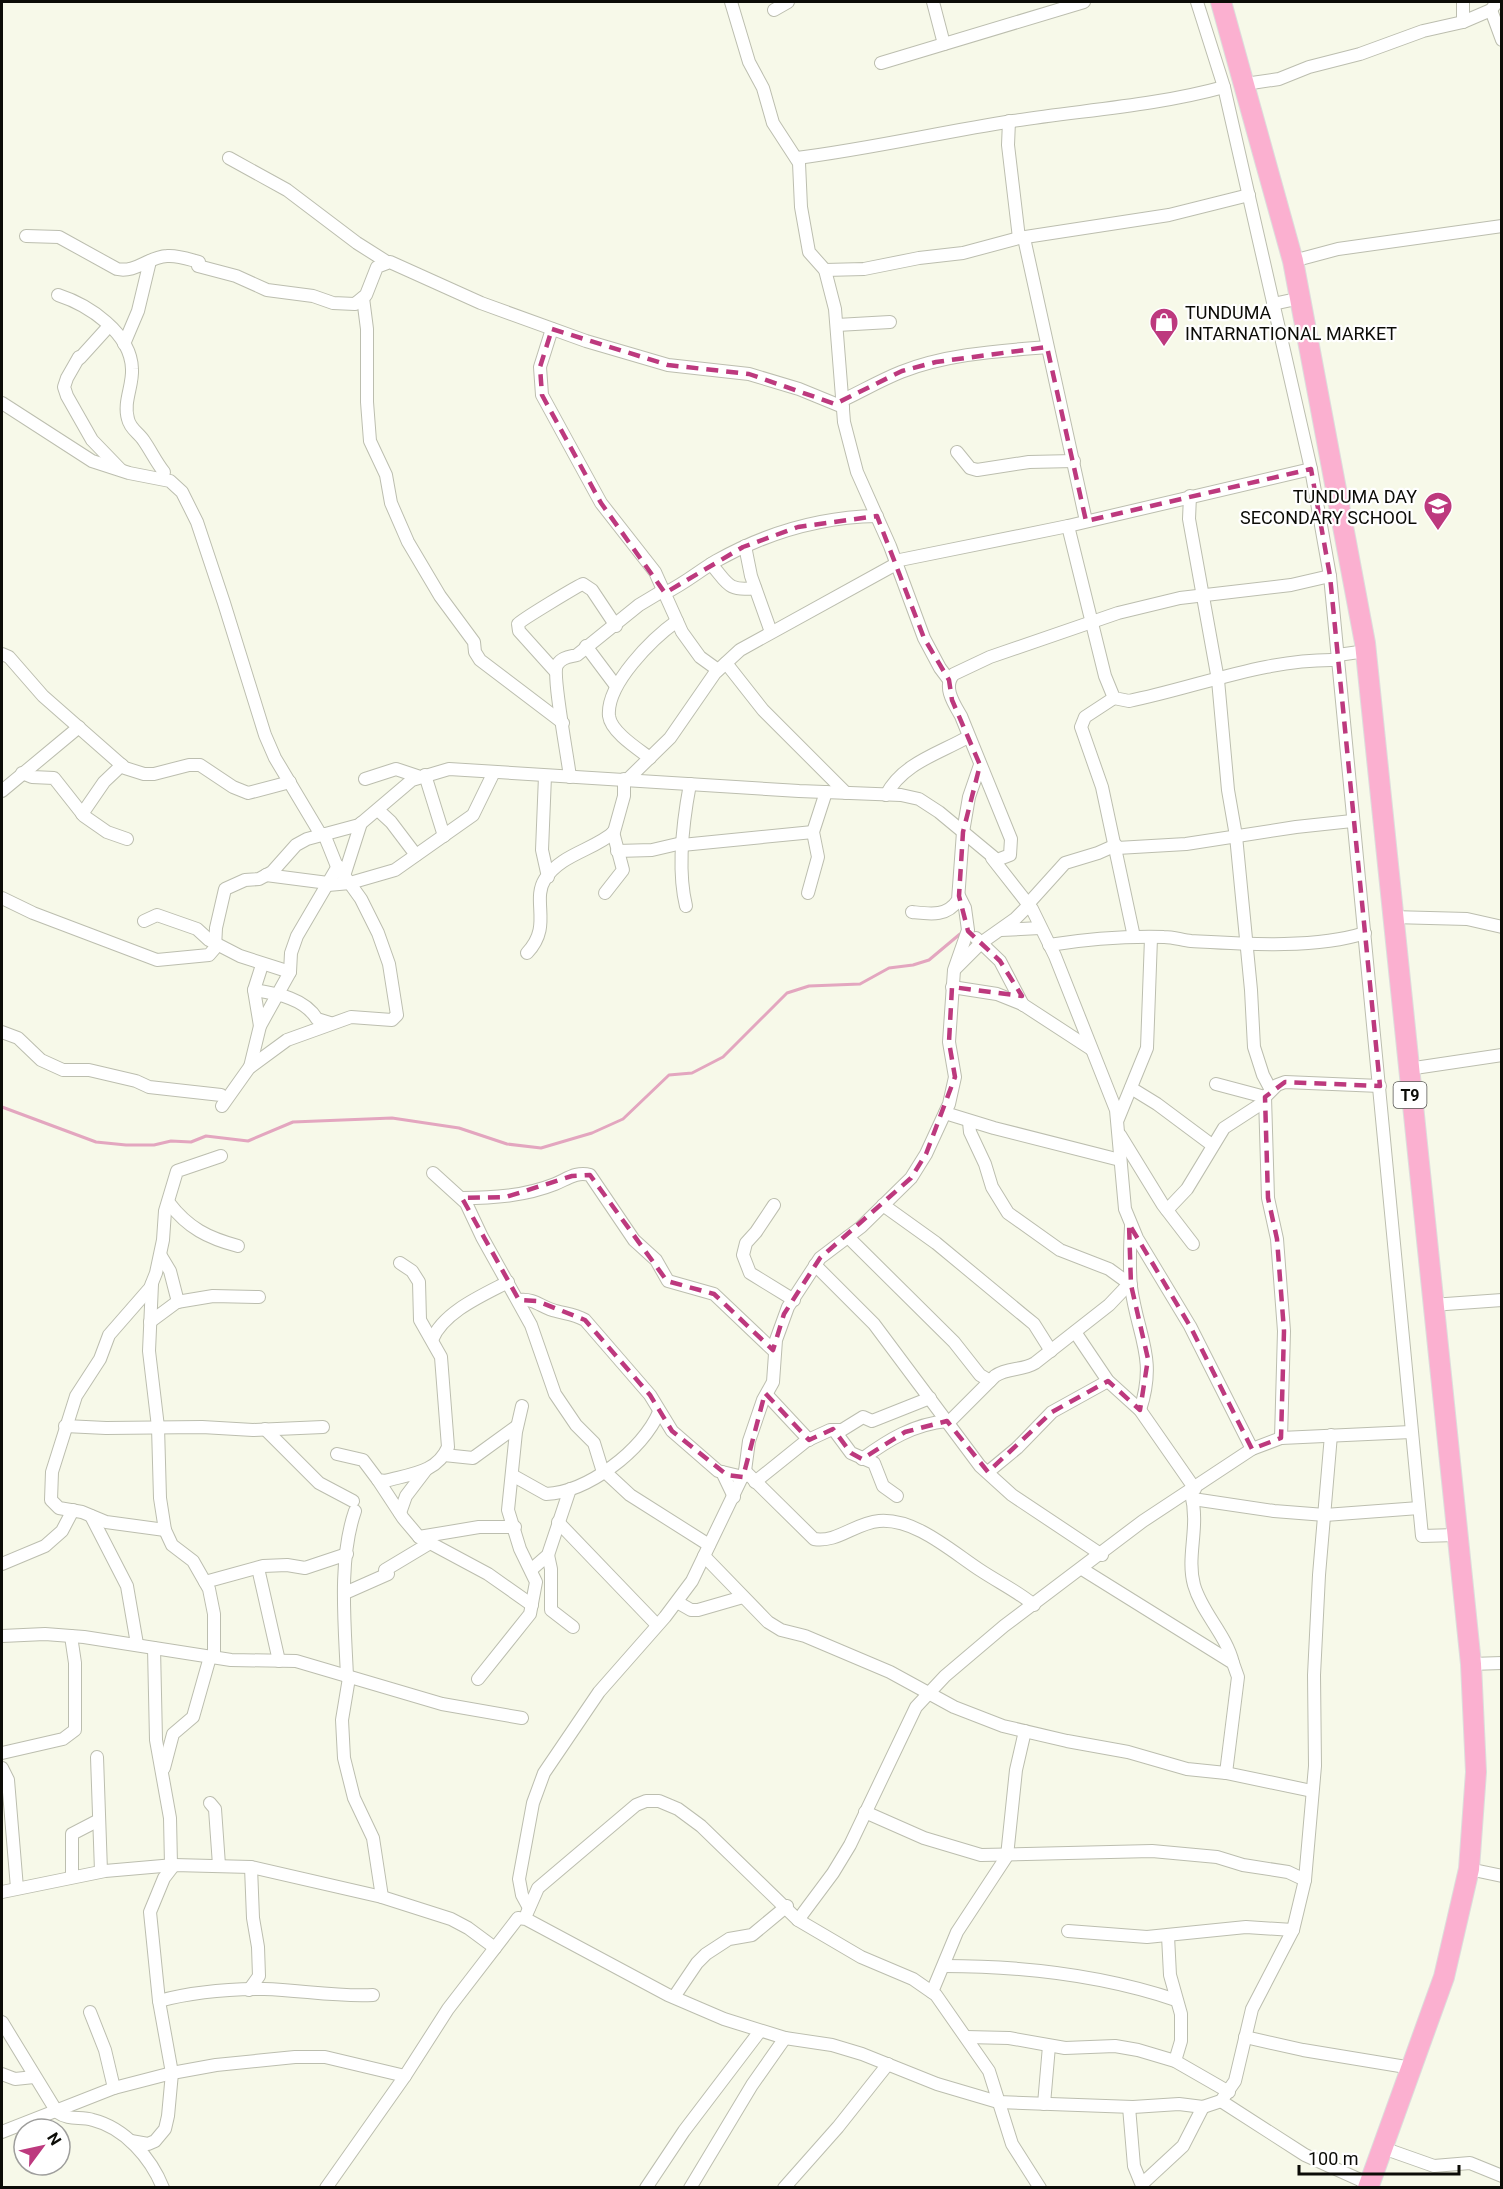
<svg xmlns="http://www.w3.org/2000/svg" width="1503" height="2189" font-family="Roboto,sans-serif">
  <rect width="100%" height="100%" fill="#f7f9e9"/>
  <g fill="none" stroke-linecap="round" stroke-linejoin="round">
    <polyline stroke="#e3a6bf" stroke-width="3" points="2,1107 96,1142 126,1145 154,1145 171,1141 191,1142 206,1136 248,1141 293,1122 392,1118 459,1128 507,1144 541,1148 592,1133 623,1119 669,1075 692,1073 723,1057 787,993 809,986 860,984 889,968 913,965 929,960 960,934"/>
    <g stroke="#bcbeaf" stroke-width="14">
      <g id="minor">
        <polyline points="731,2 749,62 763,88 773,123 799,163 801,207 809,252 825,270 835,309 844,422 857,472 890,546 924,638 940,668 949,680"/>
        <polyline points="933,2 944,44"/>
        <polyline points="1197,2 1224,87 1311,469 1330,576 1422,1536 1456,1535"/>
        <polyline points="774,10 788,2"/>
        <polyline points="1491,10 1502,40"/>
        <polyline points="1463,22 1463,2"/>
        <polyline points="881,63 1084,2"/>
        <polyline points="1245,84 1279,79 1309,67 1360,54 1423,31 1463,22 1491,10 1497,2"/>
        <polyline points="1009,121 1008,145 1019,238"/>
        <polyline points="229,158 287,190 357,243 387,262"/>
        <path d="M797 158C870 149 941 132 1013 121 1083 110 1155 106 1224 87"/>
        <path d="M26 236 59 237 117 269C136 273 148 257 167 256 178 255 188 259 199 262"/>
        <polyline points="1024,238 1086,521"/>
        <polyline points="1293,261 1338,249 1502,226"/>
        <polyline points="198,266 236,276 267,290 313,296 333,303 355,304 366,295 377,267 390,262 481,303 586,341 668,365 749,374 799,389 843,407"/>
        <polyline points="825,270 864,269 919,258 963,253 1019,238 1169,215 1249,195"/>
        <path d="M58 295C89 305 131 333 132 369 133 386 123 402 128 419 130 429 139 433 144 441 151 451 156 462 164 472"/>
        <polyline points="363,298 367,329 367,402 370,441 386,475 391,503 408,542 440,596 474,642 475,652 480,660 563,723"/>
        <polyline points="1273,304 1301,298"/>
        <polyline points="837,325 890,322"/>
        <polyline points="552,329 540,367 542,395 601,503 655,572 682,632 700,657 718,670"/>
        <polyline points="124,344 138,311 150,261"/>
        <polyline points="79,357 67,378 64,387 67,396 92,440 121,470"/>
        <polyline points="80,358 109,326"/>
        <path d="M843 400C862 391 881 380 901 372 946 354 999 351 1047 347"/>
        <polyline points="2,403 92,461 129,473 170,481 182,492 197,522 224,603 265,735 275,758 321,835"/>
        <polyline points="957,452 970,468 977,470 1029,462 1074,461"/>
        <polyline points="1190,496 1189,519 1218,680 1228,790 1236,836 1251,990 1254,1047 1263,1075 1271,1090"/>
        <path d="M1068 526 1105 676 1114 698 1129 701C1198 687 1267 658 1338 660"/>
        <polyline points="745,546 751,576 771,632"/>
        <polyline points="895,561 1068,526 1311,469"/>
        <path d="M711 564C727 582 727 592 755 588"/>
        <path d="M665 593C684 584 699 571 716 561 766 533 820 517 877 516"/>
        <polyline points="586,646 616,686"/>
        <polyline points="2,654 9,657 43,696 125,768 144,774 154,774 189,765 200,765 233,787 248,793 290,782"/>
        <polyline points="1338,655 1366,651"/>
        <polyline points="726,663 763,710 846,793"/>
        <path d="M555 671 519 631 518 624C521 620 579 585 583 584L592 590 616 626"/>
        <polyline points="1114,698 1085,717 1081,727 1102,787 1134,937"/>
        <path d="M650 758C638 749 611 732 609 716 606 684 653 638 677 621"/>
        <polyline points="22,773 32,777 54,778 84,816 107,832 127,839"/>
        <polyline points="425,775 444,836"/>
        <polyline points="545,776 542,850 548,877"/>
        <path d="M570 777C568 759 552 675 557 665 562 657 569 657 577 655L639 605 664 590"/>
        <polyline points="365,779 396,769 420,777"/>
        <polyline points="628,779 670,738 715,673 740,650 896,564"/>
        <polyline points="2,791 79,727"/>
        <path d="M886 795C903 763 938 754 968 737"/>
        <polyline points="378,810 391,822 416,855"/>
        <polyline points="82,814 104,782 122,765"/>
        <polyline points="682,845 813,832"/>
        <polyline points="1117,848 1186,844 1296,827 1352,821"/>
        <polyline points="617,851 652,850 682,843"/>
        <polyline points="992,858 1032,909 1055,956 1116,1110 1125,1209 1137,1238 1190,1326 1252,1449"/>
        <polyline points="266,875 328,883"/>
        <polyline points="344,876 361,823"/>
        <polyline points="328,885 350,883 395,870 473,815 494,772"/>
        <polyline points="605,893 623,870 613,832"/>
        <polyline points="808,893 818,857 813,832 826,792"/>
        <path d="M2 898 33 913 157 960 209 955 215 948 216 928 225 889 245 880 259 879 272 872 296 845 307 839 359 825 412 780 449 769 799 791 901 795 919 799 939 812 997 860 1010 855 1011 839 961 716C954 704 942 686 954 674L990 657 1118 613 1180 598 1291 585 1330 576"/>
        <polyline points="1028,904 1065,863 1098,853 1116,845"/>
        <path d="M686 906C677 869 683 821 690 784"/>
        <path d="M912 912C930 914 947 917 958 900L963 832 969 797 980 765"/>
        <polyline points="1392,917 1467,919 1502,927"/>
        <polyline points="144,921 157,915 197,929 209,940 240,956 290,972"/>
        <polyline points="1001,930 1040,928"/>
        <polyline points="976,938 1000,961 1023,1005"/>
        <path d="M1049 945C1087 939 1126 936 1164 937 1173 937 1182 940 1191 941 1245 944 1315 949 1365 933"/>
        <path d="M527 953C553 926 531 901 545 879 561 854 594 850 614 832L624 796V779"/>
        <polyline points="955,969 981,943 1015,919 1029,905"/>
        <polyline points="952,987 997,994 1022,1004 1091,1049"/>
        <path d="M254 990C278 994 304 998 317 1019L330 1023"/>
        <polyline points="260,1026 254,990 262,965"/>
        <polyline points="2,1032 18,1038 41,1060 63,1070 89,1070 136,1081 149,1087 221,1095"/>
        <polyline points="250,1067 260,1026 290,972 291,953 297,936 338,866"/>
        <polyline points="1408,1069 1502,1055"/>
        <polyline points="1216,1084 1265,1097"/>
        <polyline points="1131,1088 1157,1104 1212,1145"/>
        <polyline points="222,1106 249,1068 287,1040 351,1017 392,1020 397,1015 389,964 378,933 361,899 336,864 324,834"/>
        <polyline points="945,1113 994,1128 1120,1160"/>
        <polyline points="1118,1119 1147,1048 1151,938"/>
        <polyline points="969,1122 970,1132 985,1164 992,1187 1008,1213 1060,1250 1109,1269 1131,1285"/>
        <polyline points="1120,1135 1163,1205 1193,1244"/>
        <polyline points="433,1173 466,1203 482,1237 531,1325 555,1394 576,1425 594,1443 602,1469 630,1495 709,1545"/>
        <path d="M462 1198C493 1198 525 1196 555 1184 567 1179 577 1171 590 1175L634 1240 656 1260 668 1281 714 1294 774 1351"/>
        <path d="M169 1203C188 1228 208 1238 238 1246"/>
        <polyline points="774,1205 756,1232 746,1243 743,1255 750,1273 794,1300"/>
        <polyline points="883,1205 936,1243 1023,1315 1034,1324 1051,1351"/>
        <polyline points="1167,1210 1187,1189 1224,1128 1264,1102"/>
        <path d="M1131 1226C1130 1245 1129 1267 1131 1287 1138 1337 1157 1358 1140 1410"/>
        <polyline points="848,1237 954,1342 980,1375 990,1381"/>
        <polyline points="161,1256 170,1271 178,1302"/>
        <polyline points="815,1265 874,1324 980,1466 1012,1495 1102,1555"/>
        <polyline points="152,1284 149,1351 158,1427 160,1498 165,1530 172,1545 193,1561 209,1589 214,1614 214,1657"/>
        <path d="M519 1300C535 1298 542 1308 556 1311 567 1314 574 1314 585 1320L650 1395 672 1431 718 1471 743 1477"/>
        <polyline points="1432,1305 1502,1300"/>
        <polyline points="150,1322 177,1302 213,1296 259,1297"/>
        <polyline points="1075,1332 1108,1381 1140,1410 1195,1489"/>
        <path d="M432 1340C443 1312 483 1295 508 1282"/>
        <polyline points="767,1395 809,1440"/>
        <path d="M948 1423 995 1376C1008 1367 1022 1371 1035 1363L1109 1305 1129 1284"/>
        <polyline points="65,1426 106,1428 202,1427 253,1430 323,1427"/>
        <polyline points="265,1429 319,1483 353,1501"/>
        <polyline points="834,1430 851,1453 874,1463 883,1486 897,1496"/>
        <polyline points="1281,1438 1284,1331 1277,1239 1268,1198 1265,1097 1277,1085 1285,1082 1380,1086"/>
        <path d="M337 1454 363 1460 378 1480 385 1481C410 1474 437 1473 448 1447L441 1357 420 1320 419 1282 412 1271 400 1263"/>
        <polyline points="444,1455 473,1458 517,1426"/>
        <path d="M862 1459C888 1440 914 1424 947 1421"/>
        <path d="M745 1471 814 1539C837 1543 855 1523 879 1521 915 1518 951 1551 980 1570 998 1582 1017 1591 1034 1605"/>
        <polyline points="722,1472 734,1497"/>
        <polyline points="988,1472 1017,1448 1052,1412 1108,1381"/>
        <path d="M512 1475 546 1494C588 1492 643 1450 659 1412"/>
        <polyline points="378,1480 403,1518 419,1537 488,1574 532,1605"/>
        <polyline points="755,1482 806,1441 830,1430 842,1430 863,1417 872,1421 930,1398"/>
        <path d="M1191 1493C1200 1528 1186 1555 1194 1585 1202 1613 1226 1634 1233 1663"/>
        <polyline points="1193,1499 1274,1511 1325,1515 1419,1508"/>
        <polyline points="400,1513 406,1496 425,1471"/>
        <polyline points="91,1516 127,1586 137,1644"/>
        <polyline points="558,1522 657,1625"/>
        <polyline points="165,1530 106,1522 82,1512 59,1508 51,1500 52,1472 76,1396 100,1359 109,1335 150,1288 156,1273 163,1240 165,1211 177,1171 221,1156"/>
        <polyline points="419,1537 479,1527 515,1527"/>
        <polyline points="548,1555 551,1569 551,1610 573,1627"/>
        <polyline points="704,1556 768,1622 781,1630 805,1636 890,1672 954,1707 1003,1726 1067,1741 1128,1752 1187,1769 1226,1773 1312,1791"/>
        <polyline points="2,1564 45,1546 62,1531 73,1510"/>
        <polyline points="258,1568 279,1661"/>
        <polyline points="532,1569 548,1555 570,1489"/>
        <polyline points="1082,1569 1233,1663 1238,1677 1226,1773"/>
        <polyline points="385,1570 430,1543"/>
        <polyline points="205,1582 263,1566 287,1565 305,1568 347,1554"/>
        <polyline points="345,1593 388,1574"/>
        <polyline points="677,1602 691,1610 698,1610 743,1597"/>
        <polyline points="2,1636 45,1634 84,1637 231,1660 296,1661 442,1704 522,1718"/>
        <polyline points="154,1648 156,1740 170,1818 171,1865"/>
        <polyline points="1471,1664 1502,1663"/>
        <path d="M347 1677C345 1626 338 1560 355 1511"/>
        <polyline points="349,1678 342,1720 344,1758 354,1798 373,1838 382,1897"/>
        <polyline points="478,1679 530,1614 536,1582 520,1549 508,1510 516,1432 522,1406"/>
        <polyline points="2,1753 63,1739 75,1730 75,1663 71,1636"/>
        <polyline points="97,1757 101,1871"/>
        <polyline points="2,1768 8,1780 17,1888"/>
        <polyline points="164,1768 173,1734 193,1717 210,1657"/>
        <polyline points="210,1803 215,1809 219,1865"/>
        <polyline points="865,1812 924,1838 981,1855 1152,1851 1217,1857 1243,1865 1288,1872 1305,1880"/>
        <polyline points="1469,1869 1502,1876"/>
        <polyline points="72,1876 72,1834 99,1820"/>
        <polyline points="2,1892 105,1871 174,1865 251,1867 382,1897 451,1919 468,1928 495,1948"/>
        <polyline points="529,1908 522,1895 519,1879 533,1803 544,1773 599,1692 665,1617 692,1581 745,1471 749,1441 763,1400 773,1382 776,1340 788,1307 820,1258 861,1227 911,1178 926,1154 949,1104 955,1077 949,1042 954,970 968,930 965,908 959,896"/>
        <polyline points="527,1913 538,1888 636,1805 646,1801 659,1801 678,1809 701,1826 798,1920 861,1957 913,1979 936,1995 989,2071 1012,2144 1040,2188"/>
        <polyline points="798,1920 833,1873 850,1845 916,1707 945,1676 1004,1626 1143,1521 1252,1449 1281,1438 1411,1432"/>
        <polyline points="1068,1931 1147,1937 1246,1927 1293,1930"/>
        <polyline points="1168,1936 1170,1975 1181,2014 1181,2041 1175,2061"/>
        <path d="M944 1966C1022 1966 1102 1975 1176 2000"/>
        <polyline points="249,1990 259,1976 258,1947 253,1918 251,1867"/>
        <polyline points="932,1992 957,1932 1007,1856 1016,1770 1025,1731"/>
        <polyline points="674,1997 697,1963 706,1954 729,1939 752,1935 787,1906"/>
        <path d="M159 2001C192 1992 229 1989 264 1989 301 1990 336 1997 373 1995"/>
        <polyline points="90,2012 105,2050 114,2088"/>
        <path d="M2 2022 57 2112C70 2121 79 2116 93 2120 125 2128 151 2158 163 2188"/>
        <polyline points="966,2037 1009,2038 1065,2048 1115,2046 1138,2050 1175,2061 1229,2092"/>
        <polyline points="1245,2037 1303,2050 1412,2068"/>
        <polyline points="2,2074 15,2079 34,2077"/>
        <polyline points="1221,2101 1305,2155 1369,2184"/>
        <polyline points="1044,2104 1049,2046"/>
        <polyline points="1129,2107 1134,2166 1143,2188"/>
        <polyline points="2,2132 114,2088 172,2073 216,2065 295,2057 325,2057 405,2076"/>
        <polyline points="131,2141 148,2144 155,2141 165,2129 168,2116 172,2073 159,2001 150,1912 164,1878 174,1865"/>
        <polyline points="1383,2148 1434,2166 1470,2163 1502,2176"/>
        <polyline points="1142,2184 1183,2146 1203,2107"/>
        <polyline points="326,2188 405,2076 448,2009 518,1918 526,1919 668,1995 724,2019 785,2038 832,2045 862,2054 937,2084 998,2102 1133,2107 1179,2104 1203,2107 1221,2101 1235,2081 1252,2009 1293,1930 1305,1880 1315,1766 1314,1675 1319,1575 1331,1435"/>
        <polyline points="646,2188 684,2131 760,2031"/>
        <polyline points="690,2188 752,2085 785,2038"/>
        <polyline points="784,2188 838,2127 888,2064"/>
      </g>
    </g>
    <g stroke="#dddddc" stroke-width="22">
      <polyline id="trunk" points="1221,2 1293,261 1365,643 1471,1664 1476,1772 1469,1869 1444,1977 1368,2188"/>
    </g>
    <use href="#minor" stroke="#fff" stroke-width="12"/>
    <use href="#trunk" stroke="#fbb0d0" stroke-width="20"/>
  </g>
  <path fill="none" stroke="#bd397e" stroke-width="4.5" stroke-dasharray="12 8" stroke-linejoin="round" d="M552 329 668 365 749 374 835 404 902 371 936 362 1047 347 1086 521 1311 469 1330 576 1380 1086 1285 1082 1265 1097 1268 1198 1277 1239 1284 1331 1281 1438 1252 1449 1190 1326 1129 1224 1131 1285 1148 1359 1140 1410 1108 1381 1052 1412 988 1472 947 1421 905 1432 862 1459 851 1453 833 1429 809 1440 765 1393 743 1477 727 1475 672 1431 650 1395 585 1320 537 1301 519 1300 462 1198 506 1197 572 1176 590 1175 667 1281 714 1294 773 1350 784 1314 820 1258 911 1178 926 1154 955 1077 949 1042 952 987 1022 996 1000 961 968 931 959 896 963 832 980 765 952 700 949 680 924 638 877 516 798 527 743 547 665 593 601 503 542 395 540 367Z"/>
  <defs>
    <g id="shop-pin" transform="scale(1.5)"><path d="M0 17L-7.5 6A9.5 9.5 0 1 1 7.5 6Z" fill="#bd397e" stroke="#fff"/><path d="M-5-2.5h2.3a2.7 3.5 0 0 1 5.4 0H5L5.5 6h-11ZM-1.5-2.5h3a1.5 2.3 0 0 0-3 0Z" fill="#fff"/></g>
    <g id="school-pin" transform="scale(1.5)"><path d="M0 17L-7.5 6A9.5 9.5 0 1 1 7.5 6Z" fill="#bd397e" stroke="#fff"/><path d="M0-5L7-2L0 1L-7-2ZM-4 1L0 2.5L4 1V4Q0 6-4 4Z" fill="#fff"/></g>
  </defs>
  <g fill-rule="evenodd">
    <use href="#shop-pin" x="1164" y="322"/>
    <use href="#school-pin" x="1438" y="506"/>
  </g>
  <g text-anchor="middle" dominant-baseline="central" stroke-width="4.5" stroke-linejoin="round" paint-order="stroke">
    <rect fill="#fff" stroke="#555551" stroke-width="1.5" x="1393.5" y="1082" width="33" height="26" rx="4.5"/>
    <g font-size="16" font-weight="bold" fill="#0c0c07">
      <text x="1410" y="1095">T9</text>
    </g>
    <g font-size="18" fill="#0c0c07" stroke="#fff" text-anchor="start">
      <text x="1185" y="312">TUNDUMA<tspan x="1185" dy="21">INTARNATIONAL MARKET</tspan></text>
      <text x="1417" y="496" text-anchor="end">TUNDUMA DAY<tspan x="1417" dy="21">SECONDARY SCHOOL</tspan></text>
    </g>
  </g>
  <rect width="1503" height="2189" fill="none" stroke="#0c0c07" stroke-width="6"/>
  <g transform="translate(42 2147) rotate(57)"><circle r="28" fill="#ffffff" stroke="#9e9e9c" stroke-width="1.5"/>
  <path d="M0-4.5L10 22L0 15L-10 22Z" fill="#bd397e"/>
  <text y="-9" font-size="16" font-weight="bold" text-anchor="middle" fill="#0c0c07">N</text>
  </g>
  <path d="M1299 2165v9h160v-9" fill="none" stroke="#0c0c07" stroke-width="3"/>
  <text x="1308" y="2165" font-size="18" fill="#0c0c07" stroke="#ffffff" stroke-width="4.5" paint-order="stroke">100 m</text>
</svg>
